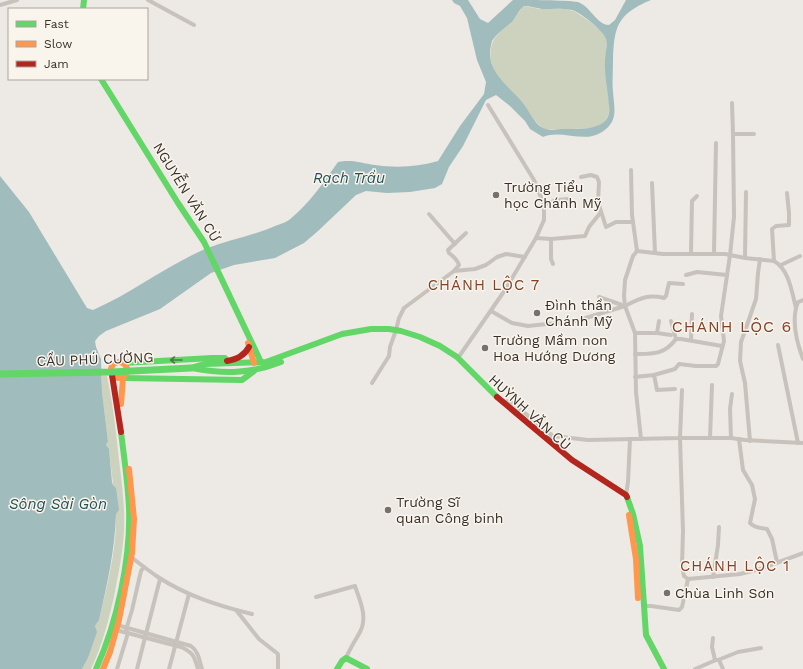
<svg xmlns="http://www.w3.org/2000/svg" width="803" height="669" font-family="'Work Sans',sans-serif">
  <rect width="100%" height="100%" fill="#ede9e4"/>
  <g fill="#cdd2bf">
    <path d="M524 6 540 9H565L574 11 592 23 602 32 607 39 605 64 610 107 608 116 605 121 599 126 591 128 575 129H544L538 124 497 76C490 64 487 47 497 35 502 30 508 26 513 21 518 16 519 9 524 6Z"/>
    <path d="M102 376H107C113 404 116 432 119 460 122 484 125 507 124 530 123 553 118 575 114 597 108 622 102 646 91 669H82L88 658 96 633 95 626 99 620C107 585 117 550 116 514 115 492 111 471 109 450L106 445 108 440 102 392Z"/>
  </g>
  <path fill="#a1bcbd" fill-rule="evenodd" d="M452 0H468L480 19 488 23 513 0C529 0 564 0 578 2 590 6 597 25 609 25L615 20 626 0H651C617 14 614 27 613 61 613 71 612 82 613 92 614 108 619 121 602 132 584 144 562 129 543 137L530 129 525 121 510 106 496 95 486 100 463 146 449 167 442 184 435 188 410 192 387 193 366 191 356 195 318 231 304 243 275 258 234 265 211 273 160 309 106 331 99 336 95 341 96 347 101 359 102 392 108 441 106 445 109 449 112 482 113 485 116 488 119 510 116 514C115 550 107 585 99 620L95 626 97 632 88 658 82 669H0V176L29 212 87 308 93 310C132 293 166 266 205 249 228 240 252 236 275 226 279 224 285 223 289 220 309 204 324 182 338 162 353 159 361 163 375 165 396 168 418 167 438 161L460 126 484 94 486 82 477 60 467 18 460 6 454 3ZM524 6C530 6 536 8 542 9 552 9 562 8 572 10 580 12 604 31 606 39 608 45 605 53 605 60 604 75 608 90 609 105 613 131 581 129 564 129 557 129 549 131 543 128 535 125 528 109 522 102 510 87 490 75 490 53 490 49 491 45 492 41 497 33 505 28 512 22 517 17 518 10 524 6Z"/>
  <g fill="none" stroke-linecap="round" stroke-linejoin="round">
    <g stroke="#c7c2bc" stroke-width="4">
      <polyline points="148,0 194,25"/>
      <polyline points="0,5 17,0"/>
      <polyline points="732,103 733,134"/>
      <polyline points="631,170 632,215 637,251"/>
      <polyline points="581,177 591,175 597,177 599,182 598,202 606,227 616,222 633,222"/>
      <polyline points="652,183 655,253"/>
      <polyline points="544,205 556,200 569,199"/>
      <polyline points="429,214 455,244"/>
      <polyline points="536,238 551,239 585,236 589,227 601,212"/>
      <polyline points="551,239 551,259 553,264"/>
      <polyline points="691,253 692,201 697,196"/>
      <polyline points="714,253 716,143"/>
      <polyline points="745,258 746,192"/>
      <polyline points="774,261 772,229 776,226 789,225 789,213 787,193"/>
      <polyline points="781,265 800,256"/>
      <path d="M454 271 459 265C457 259 453 256 449 253L448 250 466 233"/>
      <polyline points="686,275 697,272 727,275"/>
      <path d="M599 297 625 306C639 299 647 294 664 298L666 296 669 283 683 284"/>
      <path d="M803 300 798 302C791 319 797 343 803 359"/>
      <polyline points="491,311 512,323 528,326 576,321 625,306"/>
      <polyline points="671,321 676,339"/>
      <polyline points="396,330 399,318 404,308 454,271 475,269 486,265 497,257 506,254 525,257"/>
      <polyline points="635,333 657,333 659,321"/>
      <polyline points="657,333 671,335"/>
      <polyline points="691,340 692,314"/>
      <polyline points="778,345 798,443"/>
      <path d="M635 354C653 354 664 355 676 339H681L722 346"/>
      <polyline points="458,358 505,290 536,238 544,220 544,205 534,180 488,105"/>
      <polyline points="654,375 657,390 675,389"/>
      <polyline points="635,377 654,375 675,369 679,364 696,366 716,366 718,364 724,341 721,316 730,255 734,217 733,134 754,134"/>
      <polyline points="372,383 389,356 390,347 395,333"/>
      <polyline points="503,402 510,401 553,436"/>
      <polyline points="710,438 712,385"/>
      <polyline points="731,438 730,409 732,394"/>
      <path d="M641 439 636 392 635 333 625 306 624 296 625 280 633 256 637 251 663 254H725L745 258 774 261C789 269 792 293 796 308"/>
      <path d="M739 439 743 470 752 485 755 499 750 523C754 528 761 528 767 529L772 539 777 562"/>
      <polyline points="547,440 553,436 588,440 680,438 682,390"/>
      <polyline points="750,441 745,383 740,361 741,342 756,299 758,273 760,259"/>
      <polyline points="626,495 628,482 630,439"/>
      <path d="M131 557C140 564 149 571 158 577 187 596 219 606 252 614"/>
      <polyline points="713,577 718,545 719,527"/>
      <polyline points="688,579 684,576 682,566 683,531 680,438 731,438 745,440 803,443"/>
      <path d="M316 597 355 586C360 601 368 617 360 632 355 641 350 648 346 658"/>
      <polyline points="643,606 651,606 679,610 682,607 688,579 740,574 760,569 803,553"/>
      <polyline points="236,610 259,639 278,654 278,669"/>
      <path d="M117 625 191 646C199 652 199 660 202 669"/>
      <path d="M116 630 181 647C194 653 194 656 198 669"/>
      <polyline points="713,638 712,647 715,660"/>
      <polyline points="718,660 738,652 761,648"/>
      <polyline points="117,669 128,633 126,630 132,610 141,571 144,567"/>
      <polyline points="137,669 160,579"/>
      <polyline points="169,669 189,594"/>
      <polyline points="695,669 716,660 719,660 723,669"/>
    </g>
    <g stroke="#63d668" stroke-width="6">
      <polyline points="83,9 84,0"/>
      <polyline points="101,79 178,203 204,242 261,362"/>
      <polyline points="123,363 212,358 225,358 227,361"/>
      <polyline points="191,368 205,364 266,362 342,334 371,329 389,329 401,331 420,337 440,346 457,357 497,397"/>
      <path d="M192 368C223 374 251 374 281 362"/>
      <polyline points="123,378 242,380 254,371"/>
      <polyline points="627,497 633,514 640,546 646,635 664,669"/>
      <path d="M96 669C117 623 131 558 129 508 128 483 124 457 121 432"/>
      <polyline points="337,669 342,661 346,658 367,669"/>
    </g>
    <g stroke="#ff974d" stroke-width="6">
      <polyline points="248,343 254,363"/>
      <circle cx="119" cy="370" r="8"/>
      <polyline points="121,404 123,378"/>
      <polyline points="629,515 636,559 638,598"/>
      <polyline points="103,669 110,652 119,620 132,553 134,519 129,469"/>
    </g>
    <g stroke="#b3261e" stroke-width="6">
      <path d="M227 361C237 359 244 356 249 347"/>
      <polyline points="112,375 121,432"/>
      <polyline points="497,397 572,460 626,495 627,497"/>
    </g>
    <polyline stroke="#63d668" stroke-width="7" points="0,374 112,372 191,368"/>
  </g>
  <defs><path id="oneway-shaft" d="M-6 0H5M1.5-3L5.5 0L1.5 3" fill="none" stroke-width="1.6" stroke-linecap="round" stroke-linejoin="round"/></defs>
  <use stroke="#4b7a46" href="#oneway-shaft" transform="translate(176 360) rotate(180)"/>
  <g fill="#77706c" stroke="#f9f4ec" stroke-width="1.5">
    <circle cx="496" cy="195" r="4"/>
    <circle cx="537" cy="313" r="4"/>
    <circle cx="485" cy="348" r="4"/>
    <circle cx="388" cy="510" r="4"/>
    <circle cx="667" cy="593" r="4"/>
  </g>
  <g text-anchor="middle" dominant-baseline="central" stroke-width="3" stroke-linejoin="round" paint-order="stroke">
    <g font-size="14" fill="#372f2b" stroke="#f9f4ec" text-anchor="start">
      <text x="504" y="187">Trường Tiểu<tspan x="504" dy="16">học Chánh Mỹ</tspan></text>
      <text x="545" y="305">Đình thần<tspan x="545" dy="16">Chánh Mỹ</tspan></text>
      <text x="493" y="340">Trường Mầm non<tspan x="493" dy="16">Hoa Hướng Dương</tspan></text>
      <text x="396" y="502">Trường Sĩ<tspan x="396" dy="16">quan Công binh</tspan></text>
      <text x="675" y="593">Chùa Linh Sơn</text>
    </g>
    <g font-size="14" fill="#372f2b" stroke="#f9f4ec">
      <text transform="translate(187 192) rotate(58)">NGUYỄN VĂN CỪ</text>
      <text transform="translate(95 359) rotate(-2)">CẦU PHÚ CƯỜNG</text>
      <text transform="translate(530 412) rotate(42)">HUỲNH VĂN CÙ</text>
    </g>
    <g font-size="15" font-style="italic" fill="#235056" stroke="#f9f4ec">
      <text x="349" y="178">Rạch Trầu</text>
      <text x="58" y="504">Sông Sài Gòn</text>
    </g>
    <g font-size="15" letter-spacing="1" fill="#80432a" stroke="#f9f4ec">
      <text x="484" y="285">CHÁNH LỘC 7</text>
      <text x="735" y="566">CHÁNH LỘC 1</text>
    </g>
    <g font-size="16" letter-spacing="1" fill="#80432a" stroke="#f9f4ec">
      <text x="732" y="326">CHÁNH LỘC 6</text>
    </g>
  </g>
  <rect x="8" y="8" width="140" height="72" fill="#f9f4ec" stroke="#aba59f"/>
  <rect x="16" y="21" width="20" height="6" fill="#63d668" stroke="#aba59f"/>
  <text x="44" y="28" font-size="12" fill="#372f2b">Fast</text>
  <rect x="16" y="41" width="20" height="6" fill="#ff974d" stroke="#aba59f"/>
  <text x="44" y="48" font-size="12" fill="#372f2b">Slow</text>
  <rect x="16" y="61" width="20" height="6" fill="#b3261e" stroke="#aba59f"/>
  <text x="44" y="68" font-size="12" fill="#372f2b">Jam</text>
</svg>
